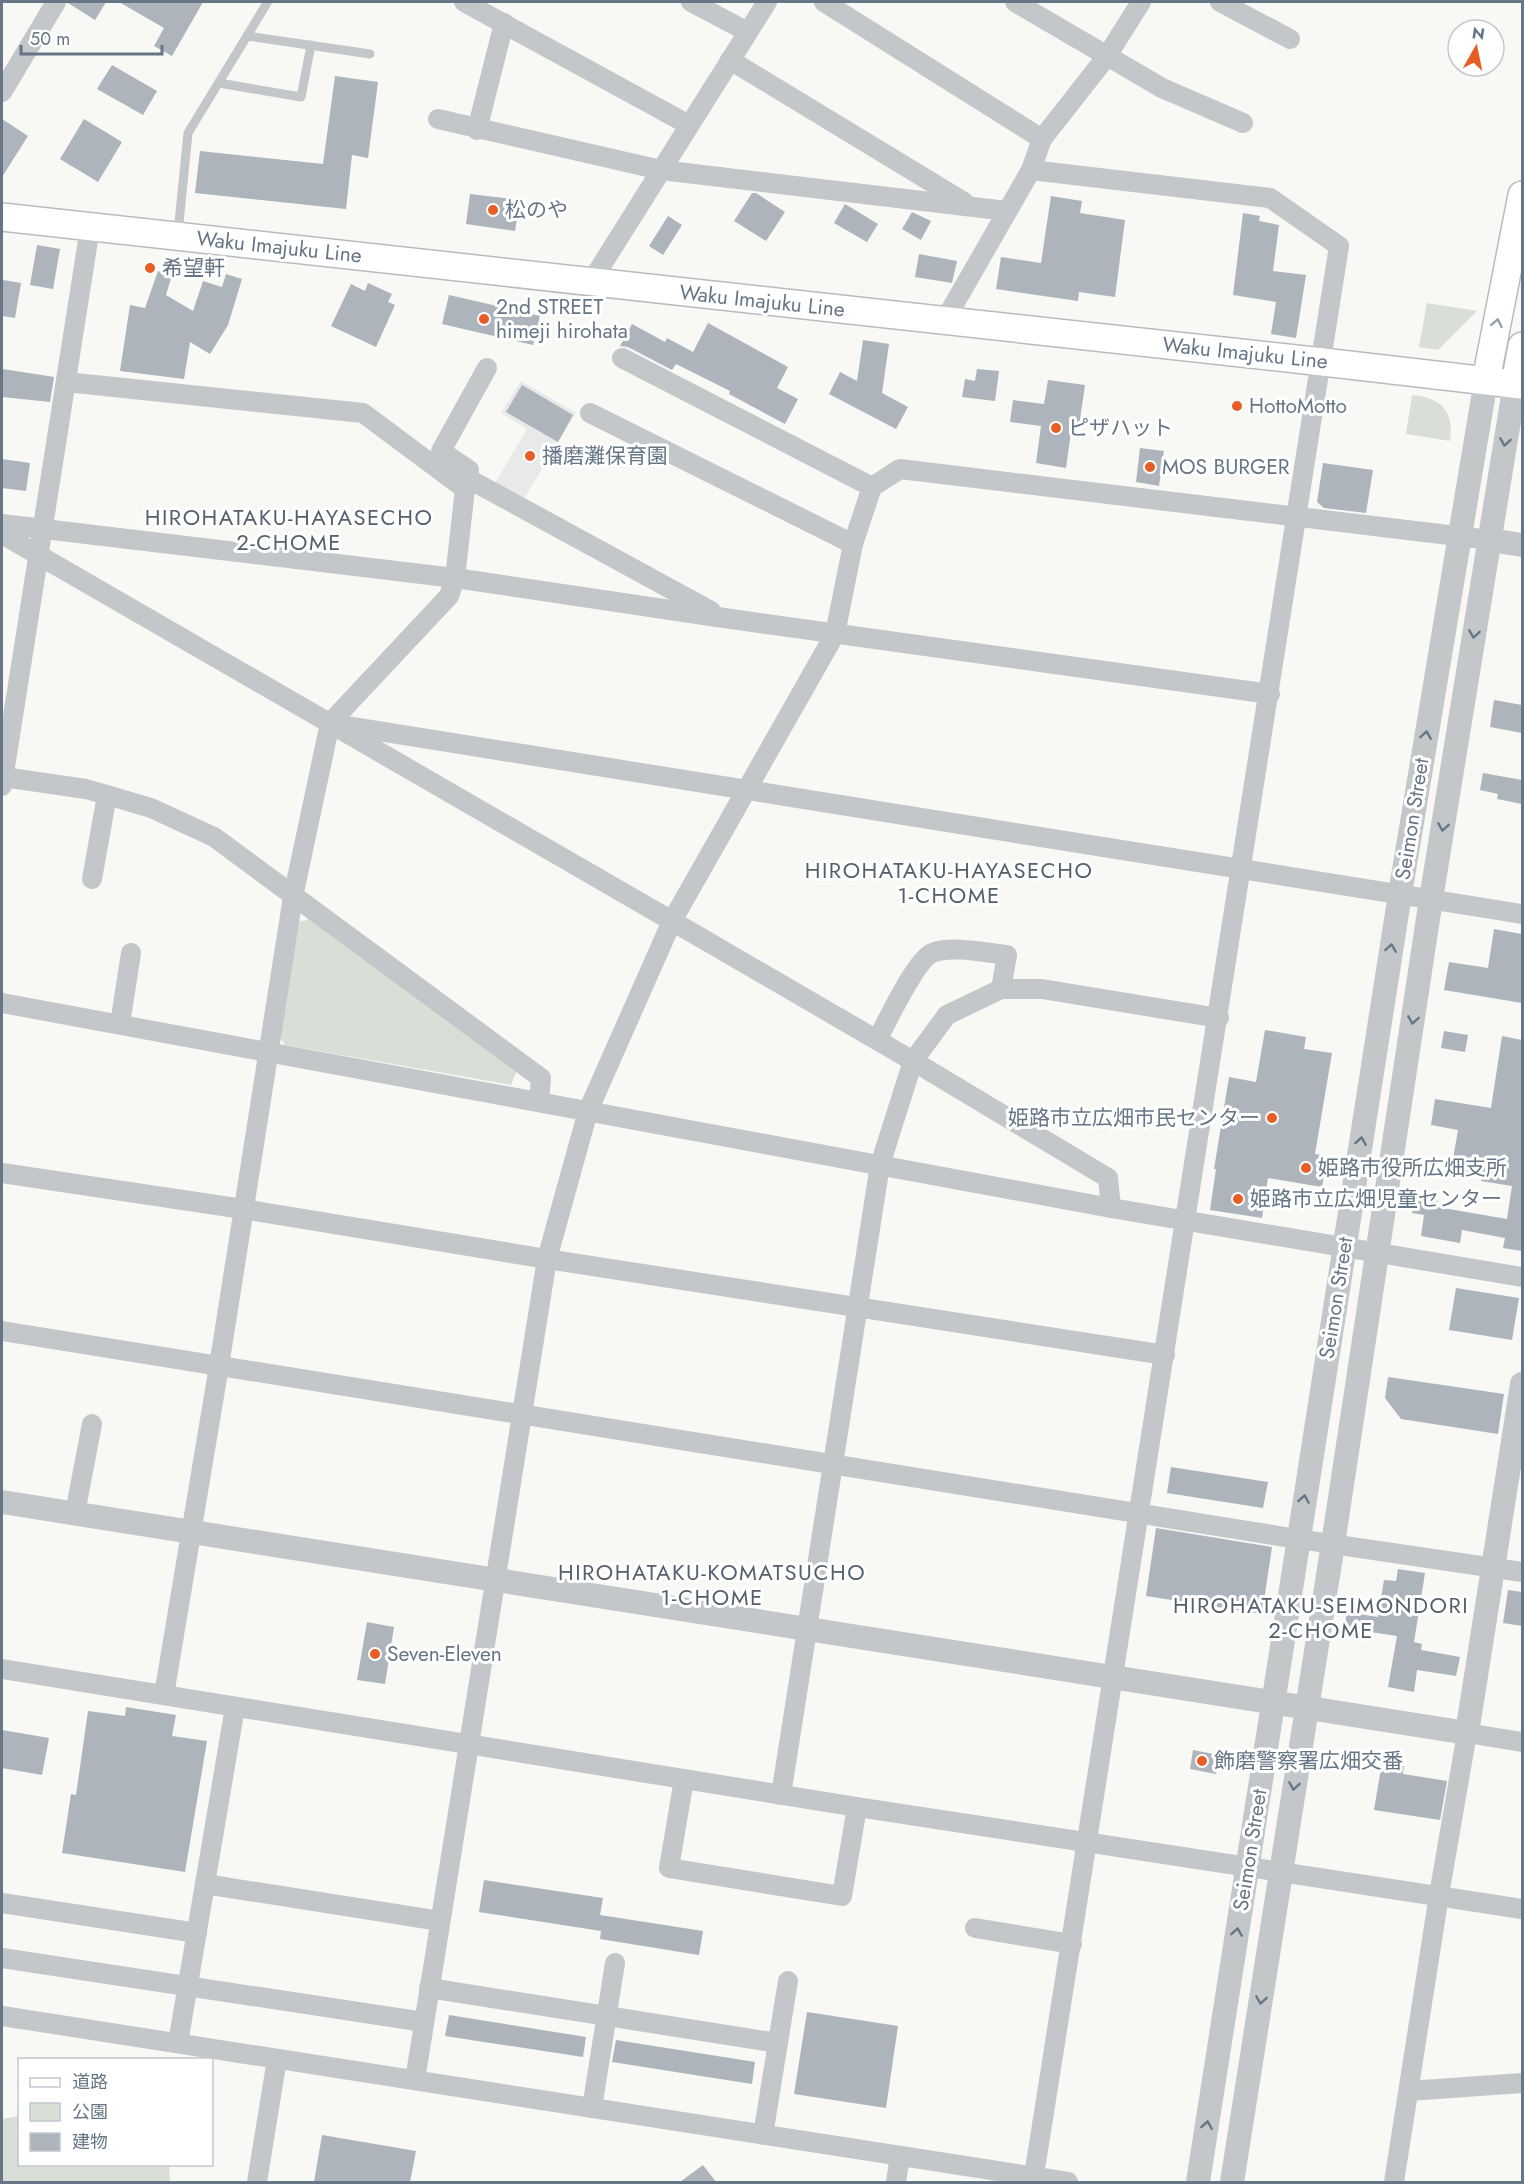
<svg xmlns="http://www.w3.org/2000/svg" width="1524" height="2184" font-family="Jost,'Noto Sans JP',sans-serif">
  <rect width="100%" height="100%" fill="#f8f8f5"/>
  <polygon fill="#e8e9e8" points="521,381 576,413 523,500 495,483 527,429 501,413"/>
  <g fill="#d9dfd6">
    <polygon points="1427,303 1477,311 1438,350 1419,347"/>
    <path d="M1412 395C1441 398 1454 410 1450 441L1406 434Z"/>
    <polygon points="310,919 517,1070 511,1085 285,1045 280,1037 298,922"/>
    <polygon points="19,2116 20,2164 169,2165 170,2182 2,2182 2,2119"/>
  </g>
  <g fill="#adb4bb">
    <polygon points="68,2 106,2 95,20 68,3"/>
    <polygon points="119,2 203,2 172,56 154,46 164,28"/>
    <polygon points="112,65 157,91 143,115 97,89"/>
    <polygon points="335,76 378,82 368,158 352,155 346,209 195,193 200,151 323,164"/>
    <polygon points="2,119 28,136 2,177"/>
    <polygon points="84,119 122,142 98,182 60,159"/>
    <polygon points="752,193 756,193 785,212 766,241 734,221"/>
    <polygon points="470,194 520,200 515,231 466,224"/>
    <polygon points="1051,196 1082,201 1080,213 1125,220 1115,297 1079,292 1078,301 996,289 1001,257 1041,263"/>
    <polygon points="845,204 878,224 867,242 834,223"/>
    <polygon points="912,212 931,221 921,240 902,229"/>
    <polygon points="1243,213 1260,216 1259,221 1279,225 1273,271 1306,275 1296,338 1271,334 1276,302 1233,295"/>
    <polygon points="668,216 682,225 663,255 649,246"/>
    <polygon points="37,245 60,249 53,289 30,285"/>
    <polygon points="919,254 957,261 952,283 915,277"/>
    <polygon points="158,271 172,275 166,295 193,311 203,281 222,287 226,274 242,279 228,325 210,354 190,342 184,379 120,371 130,305 145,308"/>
    <polygon points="3,280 21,283 15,318 2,316"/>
    <polygon points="368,283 392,294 388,302 395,305 376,347 331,326 351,284 365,291"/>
    <polygon points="449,295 540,316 533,345 442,324"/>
    <polygon points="708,323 788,367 777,388 798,399 785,424 729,394 730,391 676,364 672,370 628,347 620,346 632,324 665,342 667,338 693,352"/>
    <polygon points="863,340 889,344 882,393 908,407 896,429 829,394 840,372 857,381"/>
    <polygon points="3,369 54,377 50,402 2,397"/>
    <polygon points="977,369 999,371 995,401 962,397 965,379 975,381"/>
    <polygon points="1048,380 1085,385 1079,426 1072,425 1066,468 1036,463 1041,426 1010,422 1013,400 1044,404"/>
    <polygon points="522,385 573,415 558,442 506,412"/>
    <polygon points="1140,448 1164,451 1159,486 1136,482"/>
    <polygon points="2,459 30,463 26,491 2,488"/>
    <polygon points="1323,463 1373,470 1366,513 1324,508 1317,502"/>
    <polygon points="1494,700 1522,705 1522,733 1490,727"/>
    <polygon points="1483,773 1522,780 1522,804 1497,799 1498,794 1480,790"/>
    <polygon points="1494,929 1522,934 1522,1003 1444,990 1449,962 1488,968"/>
    <polygon points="1265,1030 1306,1037 1304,1049 1332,1053 1315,1154 1327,1156 1322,1187 1268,1178 1262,1218 1210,1210 1216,1169 1214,1169 1229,1077 1256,1082"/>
    <polygon points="1444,1031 1468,1035 1465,1052 1441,1048"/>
    <polygon points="1502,1036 1522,1040 1522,1251 1503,1248 1505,1238 1462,1230 1460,1243 1421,1236 1424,1215 1412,1213 1415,1197 1438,1201 1437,1207 1507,1219 1512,1186 1481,1181 1482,1175 1451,1170 1458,1130 1431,1125 1435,1099 1491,1108"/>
    <polygon points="1456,1288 1519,1298 1512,1340 1449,1330"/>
    <polygon points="1388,1377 1504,1394 1498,1434 1401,1419 1385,1398"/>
    <polygon points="1171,1467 1268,1482 1263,1508 1167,1493"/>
    <polygon points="1156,1528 1272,1547 1262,1614 1146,1596"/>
    <polygon points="1398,1569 1425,1573 1414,1642 1422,1644 1421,1650 1460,1657 1456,1676 1417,1670 1414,1692 1388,1687 1397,1636 1344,1628 1347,1612 1378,1617 1384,1580 1396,1581"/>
    <polygon points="1508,1590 1522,1592 1522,1626 1503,1623"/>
    <polygon points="367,1622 394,1627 385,1684 357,1680"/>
    <polygon points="126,1707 176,1715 172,1736 207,1741 185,1872 62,1853 71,1794 76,1795 88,1711 125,1716"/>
    <polygon points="2,1730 49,1738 42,1775 2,1768"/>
    <polygon points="1193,1750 1219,1755 1216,1774 1190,1769"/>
    <polygon points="1382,1762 1404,1766 1403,1774 1447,1781 1440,1820 1374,1810"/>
    <polygon points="484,1880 603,1898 600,1915 703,1931 699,1955 600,1939 601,1931 479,1912"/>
    <polygon points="807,2012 898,2026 886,2108 794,2094"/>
    <polygon points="449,2015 586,2037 583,2057 445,2036"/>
    <polygon points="616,2040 755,2062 752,2084 612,2062"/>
    <polygon points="322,2135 416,2151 410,2182 314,2182"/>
    <polygon points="703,2165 716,2182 680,2182"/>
  </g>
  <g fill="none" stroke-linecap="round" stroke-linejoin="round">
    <g stroke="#b7bcc1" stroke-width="30">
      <g id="secondary">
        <polyline points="2,217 1323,362 1522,385"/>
        <polyline points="1486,380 1522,195"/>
        <polyline points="1515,384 1522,346"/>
      </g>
    </g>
    <g stroke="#c3c7ca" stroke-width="9">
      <polyline points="247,36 370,54"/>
      <polyline points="219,83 301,97 311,45"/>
      <polyline points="178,233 188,133 267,3"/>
    </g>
    <g stroke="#c3c7ca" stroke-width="20">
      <polyline points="464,2 689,125"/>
      <polyline points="691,2 748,32"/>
      <polyline points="824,2 1042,139"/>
      <polyline points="1015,2 1162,88 1243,123"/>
      <polyline points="1220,2 1290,39"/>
      <polyline points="730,60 964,202"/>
      <polyline points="2,92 56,2"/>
      <polyline points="438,119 661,170 1007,211"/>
      <polyline points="477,130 504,23"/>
      <polyline points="1031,170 1270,198 1339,246 1033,2182"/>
      <polyline points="591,282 767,2"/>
      <polyline points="945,320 1031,170 1042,139 1107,56 1141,2"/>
      <polyline points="622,358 872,487"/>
      <polyline points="66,382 363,413 465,489 455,578 449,596 330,723 293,897 219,1366 164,1695"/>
      <polyline points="590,413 853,544"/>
      <polyline points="467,478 711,611"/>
      <polyline points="465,486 469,470 441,451 487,368"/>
      <polyline points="2,524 455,578 724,618 1270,694"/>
      <polyline points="2,534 672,921 913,1061 1108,1178 1111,1208"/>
      <polyline points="341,725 1522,914"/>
      <polyline points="3,777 86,789 107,795 151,808 214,837 541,1078 539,1102"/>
      <polyline points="2,786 90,228"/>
      <polyline points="92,879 107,795"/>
      <polyline points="2,1003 1111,1208 1522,1277"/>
      <polyline points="120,1024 131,953"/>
      <path d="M877 1040C887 1022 915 961 932 953 952 945 986 953 1007 955L1001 989"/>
      <polyline points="2,1173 243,1209 547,1259 1165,1355"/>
      <polyline points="2,1331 1298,1539 1522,1572"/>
      <polyline points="75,1513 92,1424"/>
      <polyline points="2,1669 857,1807 1522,1909"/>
      <polyline points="684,1779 669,1868 842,1896 857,1807"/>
      <polyline points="781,1795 880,1165 913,1061 947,1015 1001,989 1042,989 1219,1018"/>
      <polyline points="205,1884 440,1921"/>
      <polyline points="2,1903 197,1933"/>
      <polyline points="975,1928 1072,1944"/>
      <polyline points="2,1958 424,2022"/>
      <polyline points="429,1988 778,2043"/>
      <polyline points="2,2016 1068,2182"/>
      <polyline points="178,2043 235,1707"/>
      <polyline points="415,2080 547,1259 588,1111 672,921 835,634 853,544 872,487 900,469 1490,540"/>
      <polyline points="1409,2091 1522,2083"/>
      <polyline points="592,2108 615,1963"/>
      <polyline points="763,2135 788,1981"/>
      <polyline points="257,2182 277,2059"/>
      <polyline points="896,2182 900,2156"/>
      <polyline points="1394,2182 1439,1895 1467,1733 1522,1742"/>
    </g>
    <g stroke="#c3c7ca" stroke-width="24">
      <polyline points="1490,540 1522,545"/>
      <polyline points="2,1502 1467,1733 1522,1384"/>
      <polyline points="1198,2182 1400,894 1486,380"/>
      <polyline points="1232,2182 1333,1544 1431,899 1515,384"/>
    </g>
    <use href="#secondary" stroke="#fff" stroke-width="27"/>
  </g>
  <defs><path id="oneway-chevron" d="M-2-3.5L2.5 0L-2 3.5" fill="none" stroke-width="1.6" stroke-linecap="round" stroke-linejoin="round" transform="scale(1.5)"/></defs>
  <use stroke="#949faa" href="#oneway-chevron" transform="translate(1497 323) rotate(-79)"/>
  <g stroke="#667686">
    <use href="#oneway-chevron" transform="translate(1505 442) rotate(99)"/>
    <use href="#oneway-chevron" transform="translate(1474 634) rotate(99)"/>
    <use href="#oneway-chevron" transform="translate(1426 735) rotate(-81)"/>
    <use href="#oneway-chevron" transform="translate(1443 827) rotate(99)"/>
    <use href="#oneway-chevron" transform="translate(1391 948) rotate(-81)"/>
    <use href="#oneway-chevron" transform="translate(1413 1020) rotate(99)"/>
    <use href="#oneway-chevron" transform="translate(1361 1141) rotate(-81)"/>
    <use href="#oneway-chevron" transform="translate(1304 1499) rotate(-81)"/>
    <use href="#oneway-chevron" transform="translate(1294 1786) rotate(99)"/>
    <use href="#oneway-chevron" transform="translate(1237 1932) rotate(-81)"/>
    <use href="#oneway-chevron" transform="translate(1261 2000) rotate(99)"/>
    <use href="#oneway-chevron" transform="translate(1207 2125) rotate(-81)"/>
  </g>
  <g fill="#e65d26" stroke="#fff" stroke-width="2">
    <circle cx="493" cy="210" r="6"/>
    <circle cx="150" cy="268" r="6"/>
    <circle cx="484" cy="319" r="6"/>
    <circle cx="1237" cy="406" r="6"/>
    <circle cx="1056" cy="428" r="6"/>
    <circle cx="530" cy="456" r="6"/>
    <circle cx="1150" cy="467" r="6"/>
    <circle cx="1272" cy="1118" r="6"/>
    <circle cx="1306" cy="1168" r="6"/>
    <circle cx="1238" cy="1199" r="6"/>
    <circle cx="375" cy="1654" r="6"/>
    <circle cx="1202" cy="1761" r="6"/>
  </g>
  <g text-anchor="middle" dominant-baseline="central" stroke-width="6" stroke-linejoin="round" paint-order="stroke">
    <g font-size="21" fill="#667686" stroke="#fff" text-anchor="start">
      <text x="505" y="210">松のや</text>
      <text x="162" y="268">希望軒</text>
      <text x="496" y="307">2nd STREET<tspan x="496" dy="24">himeji hirohata</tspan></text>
      <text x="1249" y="406">HottoMotto</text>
      <text x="1068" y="428">ピザハット</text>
      <text x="542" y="456">播磨灘保育園</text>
      <text x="1162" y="467">MOS BURGER</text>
      <text x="1260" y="1118" text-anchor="end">姫路市立広畑市民センター</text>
      <text x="1318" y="1168">姫路市役所広畑支所</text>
      <text x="1250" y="1199">姫路市立広畑児童センター</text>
      <text x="387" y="1654">Seven-Eleven</text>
      <text x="1214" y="1761">飾磨警察署広畑交番</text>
    </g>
    <g font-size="21" fill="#667686" stroke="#fff">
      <text transform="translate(279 247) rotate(6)">Waku Imajuku Line</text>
      <text transform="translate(762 301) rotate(6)">Waku Imajuku Line</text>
      <text transform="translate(1245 353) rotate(6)">Waku Imajuku Line</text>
      <text transform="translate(1412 819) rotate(-81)">Seimon Street</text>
      <text transform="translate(1336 1298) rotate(-81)">Seimon Street</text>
      <text transform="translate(1250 1850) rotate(-81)">Seimon Street</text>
    </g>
    <g font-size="22" letter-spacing="1.5" fill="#54606b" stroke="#fff">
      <text x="289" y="517">HIROHATAKU-HAYASECHO<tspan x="289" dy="25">2-CHOME</tspan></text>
      <text x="949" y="870">HIROHATAKU-HAYASECHO<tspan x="949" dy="25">1-CHOME</tspan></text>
      <text x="712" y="1572">HIROHATAKU-KOMATSUCHO<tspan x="712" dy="25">1-CHOME</tspan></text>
      <text x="1321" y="1605">HIROHATAKU-SEIMONDORI<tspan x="1321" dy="25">2-CHOME</tspan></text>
    </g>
  </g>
  <rect width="1524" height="2184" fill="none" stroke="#667686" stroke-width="6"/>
  <rect x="18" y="2058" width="195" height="108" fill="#ffffff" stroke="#c2c8cf" stroke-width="1.5"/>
  <rect x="30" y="2078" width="30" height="9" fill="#ffffff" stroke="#c2c8cf" stroke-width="1.5"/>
  <text x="72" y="2088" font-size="18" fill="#667686">道路</text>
  <rect x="30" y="2103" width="30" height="18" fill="#d9dfd6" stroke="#c2c8cf" stroke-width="1.5"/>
  <text x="72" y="2118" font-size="18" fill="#667686">公園</text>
  <rect x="30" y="2133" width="30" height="18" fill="#adb4bb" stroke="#c2c8cf" stroke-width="1.5"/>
  <text x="72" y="2148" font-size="18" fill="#667686">建物</text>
  <g transform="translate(1476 48) rotate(9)"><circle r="28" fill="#ffffff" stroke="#c2c8cf" stroke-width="1.5"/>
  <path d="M0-4.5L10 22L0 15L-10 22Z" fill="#e65d26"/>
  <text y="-9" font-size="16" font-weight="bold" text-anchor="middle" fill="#667686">N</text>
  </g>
  <path d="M21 45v9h141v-9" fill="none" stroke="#667686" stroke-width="3"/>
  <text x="30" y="45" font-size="18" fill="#667686" stroke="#ffffff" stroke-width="4.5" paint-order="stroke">50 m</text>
</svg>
